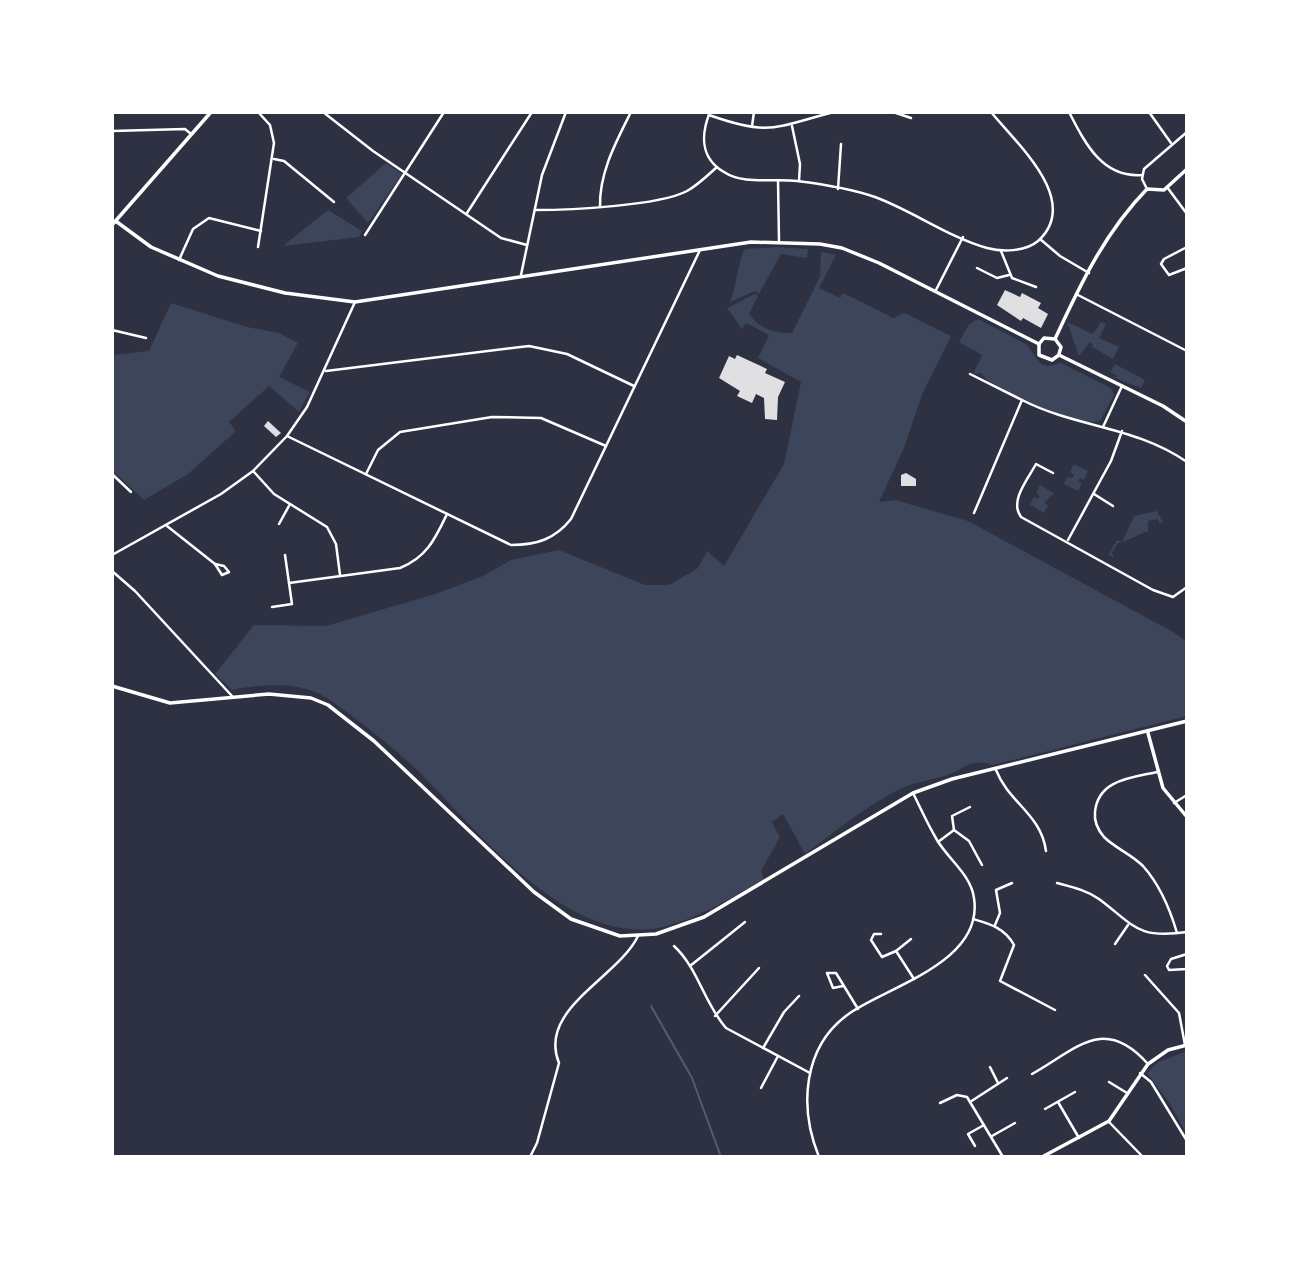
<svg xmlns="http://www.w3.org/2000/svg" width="1299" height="1269" font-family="Lato,sans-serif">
  <rect width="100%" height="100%" fill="#2d3142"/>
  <g fill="#3c4559">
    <polygon points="386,163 402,174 368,223 346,198"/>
    <polygon points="328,210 362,231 359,237 283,246"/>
    <path d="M777 247 808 249 807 258 781 254 759 294 755 291 730 302C737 285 738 260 745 249Z"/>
    <path d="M821 252 836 255 819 288 840 298 843 293 893 318 905 313 951 336 923 392 904 448 879 502 895 500 968 521 1175 633 1187 642V716L993 765C968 758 968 768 948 775 932 780 915 782 900 789 866 806 836 831 805 854L783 814 772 822 780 837 761 871 764 879C730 898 697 920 658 928 570 944 483 838 429 782 407 759 381 738 356 719 342 709 324 693 306 689 285 683 253 685 232 690L215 674 254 625 326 626 435 594 483 576 511 560 559 550 645 585H669L698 568 707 551 724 566 784 464 801 382 758 358 769 335 746 323 742 329 727 308 755 294 758 296 749 314C760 329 773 333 792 333L820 277Z"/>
    <polygon points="171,303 247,327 279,333 298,343 279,377 310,392 299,412 269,386 229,422 236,431 188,474 144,500 112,470 112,355 149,351"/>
    <path d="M978 319 1026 344 1041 364 1048 366 1061 363 1111 388 1114 395 1100 421C1068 428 1015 395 987 380L981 373 973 374 982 355 959 342 969 324Z"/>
    <polygon points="1067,322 1093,334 1101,322 1106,324 1099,338 1119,347 1113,359 1092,347 1093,344 1090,342 1079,356"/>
    <polygon points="1115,364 1145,380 1141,388 1110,376 1118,377 1110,372"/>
    <polygon points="1074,464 1088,471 1084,480 1080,478 1078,482 1082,484 1078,491 1064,484 1068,476 1072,478 1074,475 1070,472"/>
    <polygon points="1040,485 1054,493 1044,503 1048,506 1044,513 1030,505 1034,497 1038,499 1040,496 1036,493"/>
    <path d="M1157 511 1163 523H1159L1158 519 1148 521V531C1140 534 1125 542 1118 543L1112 553 1114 558 1108 555 1117 540 1122 542 1134 516Z"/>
    <polygon points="1187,1051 1185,1057 1187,1135 1170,1104 1147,1073 1158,1062"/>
  </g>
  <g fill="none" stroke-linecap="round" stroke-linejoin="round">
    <polyline stroke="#4f5d75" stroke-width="2" points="651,1006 692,1078 721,1157"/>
  </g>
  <g fill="#e0e0e3">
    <polygon points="1005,290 1020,297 1022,293 1041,303 1038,308 1048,314 1041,328 1023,318 1021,321 997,305"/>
    <polygon points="737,355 767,369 765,373 785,382 778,397 777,420 765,419 764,398 756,394 752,403 737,396 740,391 719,378 729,356 735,359"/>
    <polygon points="268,421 281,433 276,437 264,426"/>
    <polygon points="906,473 916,479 916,486 901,486 901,475"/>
  </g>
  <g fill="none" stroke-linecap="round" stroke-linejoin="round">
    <g stroke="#fff" stroke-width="2.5">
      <polyline points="258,112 270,125 274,143 258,247"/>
      <polyline points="323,112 373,151 501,238 527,245"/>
      <path d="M710 112C701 134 700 158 724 172 743 185 774 178 797 181 821 184 852 189 875 197 913 211 948 237 987 248 1002 252 1025 252 1038 241 1082 201 1017 144 991 112"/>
      <polyline points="893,112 911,118"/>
      <path d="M1069 112C1085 143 1102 178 1142 175"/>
      <polyline points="1149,112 1171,143"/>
      <path d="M709 115C771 137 775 127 834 112"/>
      <polyline points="752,126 754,112"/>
      <polyline points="792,126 800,164 799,181"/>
      <polyline points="112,131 185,129 191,134"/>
      <polyline points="274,159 284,161 334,202"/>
      <polyline points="778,180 779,241"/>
      <polyline points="1167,187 1187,214"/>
      <polyline points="838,189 841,144"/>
      <polyline points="1147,189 1142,179 1144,169 1187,132"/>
      <path d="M600 207C599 173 616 142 631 112"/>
      <path d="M535 210C568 210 659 206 687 191 698 185 707 176 717 167"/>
      <polyline points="467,213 532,112"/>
      <polyline points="365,235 444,112"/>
      <polyline points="1040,239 1060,256 1089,273"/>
      <polyline points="1187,247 1164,259 1161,264 1169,275 1187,268"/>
      <polyline points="1001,251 1012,278 1036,287"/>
      <polyline points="179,260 193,229 209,218 261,231"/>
      <polyline points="977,268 997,278 1009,275"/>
      <polyline points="521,275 542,175 566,112"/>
      <polyline points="936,290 963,237"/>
      <polyline points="1076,294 1187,351"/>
      <polyline points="112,312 112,313"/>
      <polyline points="112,330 146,338"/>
      <polyline points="326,371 529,346 567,354 634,386"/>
      <polyline points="970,374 1022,400"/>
      <polyline points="1103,427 1122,386"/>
      <path d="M287 436 511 545C537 545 555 539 571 519L700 250"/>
      <polyline points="254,472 274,494 327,527 336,544 340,575"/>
      <path d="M1053 473 1036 464C1028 479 1009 501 1021 517L1153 590 1173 597 1187 587"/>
      <polyline points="112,474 131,492"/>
      <polyline points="366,474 378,450 400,432 492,417 541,418 606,446"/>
      <polyline points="1094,494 1113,506"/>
      <path d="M974 513 1022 400C1077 428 1135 426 1187 462"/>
      <polyline points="279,524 290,504"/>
      <polyline points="167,526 215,564"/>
      <polyline points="1068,540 1111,461 1122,431"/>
      <polyline points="112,555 221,494 253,471 287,436 307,407 355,302"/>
      <polygon points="215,564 224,566 229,572 222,575"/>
      <polyline points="112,571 135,591 232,696"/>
      <path d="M289 583 400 568C427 557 435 539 447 514"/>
      <polyline points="272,607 292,604 285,555"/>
      <path d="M996 770C1009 803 1041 814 1046 851"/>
      <path d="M1157 772C1130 778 1098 780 1095 812 1094 821 1098 830 1104 837 1115 848 1131 854 1143 866 1160 885 1170 909 1177 933"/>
      <polyline points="1174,803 1187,795"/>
      <polyline points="954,830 969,841 982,865"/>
      <polyline points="938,842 954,830 952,816 970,807"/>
      <path d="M1057 883C1072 887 1086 890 1099 899 1135 926 1137 939 1187 932"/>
      <path d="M973 919C990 924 1005 928 1014 945L1000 981 1055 1010"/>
      <polyline points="995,925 1000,913 996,890 1012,883"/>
      <polyline points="881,934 874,934 871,940 882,957 896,951 911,939"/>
      <polyline points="1115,944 1128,925"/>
      <path d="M674 946C698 968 704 1003 726 1028L810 1073"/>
      <polyline points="896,951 914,979"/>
      <polyline points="1187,954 1171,959 1167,966 1169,970 1187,969"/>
      <polyline points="690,966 745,922"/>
      <polyline points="1145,975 1179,1013 1185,1045"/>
      <polyline points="843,986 833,988 827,973 836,973 858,1009"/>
      <polyline points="715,1016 759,968"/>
      <polyline points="763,1048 784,1012 799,996"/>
      <polyline points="990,1067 998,1083"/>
      <polyline points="1140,1073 1151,1082 1187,1141"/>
      <path d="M1032 1074C1078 1048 1104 1015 1148 1064"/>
      <polyline points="1109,1082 1127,1093"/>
      <polyline points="761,1088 778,1056"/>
      <polyline points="970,1102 1007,1078"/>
      <polyline points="1058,1102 1079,1138"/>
      <polyline points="940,1103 957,1095 967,1097 1003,1157"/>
      <polyline points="1045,1109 1075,1092"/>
      <polyline points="1109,1122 1143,1157"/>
      <polyline points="992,1136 1015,1123"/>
      <polyline points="975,1146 968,1134 984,1125"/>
      <path d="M530 1157 537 1143 559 1063C537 1009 618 978 638 936"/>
      <path d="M819 1157C799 1108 802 1046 850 1013 889 986 984 962 974 898 971 875 949 860 937 840 928 825 921 809 913 793"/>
    </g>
    <g stroke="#fff" stroke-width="3.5">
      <polyline points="117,222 151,247 218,276 285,293 355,302 751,242 820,244 842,248 879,263 1039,344"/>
      <path d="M1055 339C1080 285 1105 232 1147 189L1164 190 1187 169"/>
      <polyline points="1039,344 1044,338 1055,339 1061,347 1059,354"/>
      <polyline points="1039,344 1039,355 1052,360 1059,355"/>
      <polyline points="1059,355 1163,406 1187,422"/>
      <polyline points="112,686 170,703 269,694 311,698 328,705 374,741 534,892 571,919 620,936 656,934 704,917 913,793 952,779 1187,721"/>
      <polyline points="1148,733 1163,788 1187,817"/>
      <polyline points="1042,1157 1109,1121 1148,1064 1168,1050 1187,1045"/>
    </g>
    <polyline stroke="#fff" stroke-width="3.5" points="112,225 211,112"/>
  </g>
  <rect width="1299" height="1269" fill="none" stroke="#ffffff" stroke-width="228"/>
</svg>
